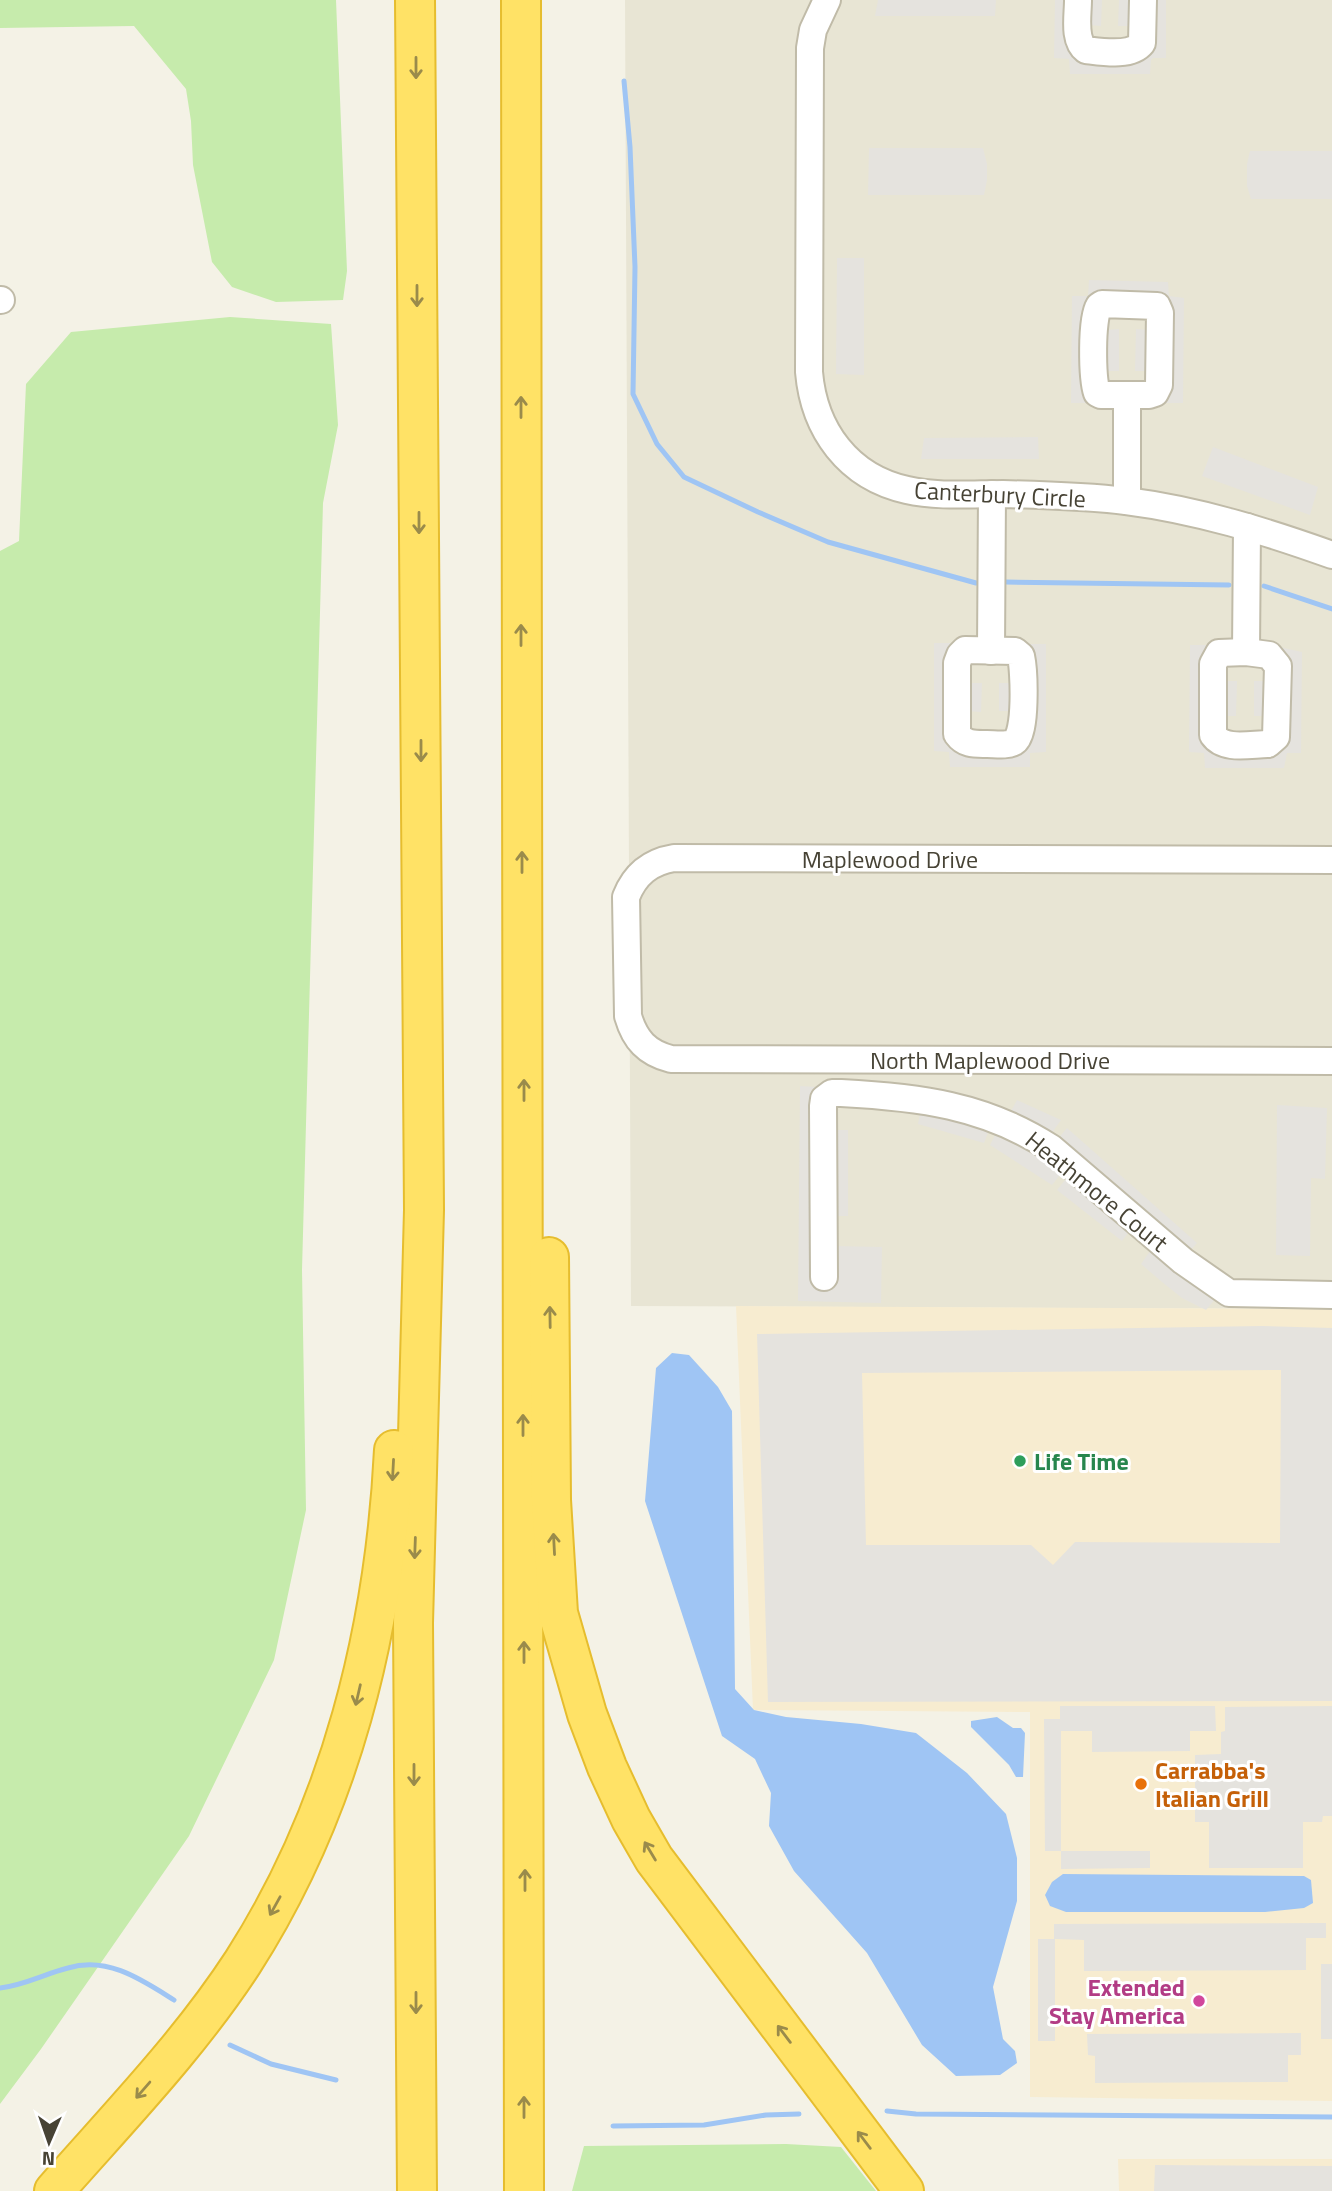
<svg xmlns="http://www.w3.org/2000/svg" width="1332" height="2191" font-family="'Titillium Web',sans-serif">
  <rect width="100%" height="100%" fill="#f4f2e6"/>
  <polygon fill="#e8e5d4" points="625,0 1332,0 1332,1309 631,1306"/>
  <g fill="#f7ecd0">
    <polygon points="736,1306 1332,1309 1332,2101 1030,2097 1030,1712 753,1710"/>
    <polygon points="1118,2159 1332,2159 1332,2191 1119,2191"/>
  </g>
  <g fill="#c6ebac">
    <polygon points="0,0 336,0 347,271 343,300 276,302 232,287 212,262 193,165 191,121 186,89 134,26 0,28"/>
    <polygon points="230,317 331,324 338,425 323,503 302,1270 306,1510 274,1660 189,1836 41,2049 0,2104 0,551 19,541 26,384 71,332"/>
    <polygon points="786,2144 841,2147 876,2191 572,2191 584,2146"/>
  </g>
  <g fill="#e5e3de" fill-rule="evenodd">
    <polygon points="878,0 996,0 995,16 875,16"/>
    <polygon points="1055,0 1102,0 1101,26 1089,25 1087,40 1131,42 1131,26 1118,26 1119,0 1166,0 1166,58 1153,58 1151,60 1150,74 1070,74 1069,59 1054,58"/>
    <polygon points="869,148 983,148 987,164 987,180 984,195 868,195"/>
    <polygon points="1250,151 1332,151 1332,199 1251,199 1247,186 1247,164"/>
    <polygon points="837,258 864,258 864,375 836,374"/>
    <polygon points="1089,280 1168,282 1169,296 1184,298 1183,403 1151,403 1148,371 1135,371 1136,329 1149,330 1151,317 1106,313 1107,330 1119,329 1119,371 1107,371 1102,403 1071,403 1072,296 1088,296"/>
    <polygon points="1038,437 1039,459 921,459 924,438"/>
    <polygon points="1213,447 1318,487 1310,515 1202,476"/>
    <polygon points="934,643 967,643 968,683 982,683 981,712 968,711 966,732 1008,736 1012,711 999,711 999,683 1011,683 1015,644 1046,644 1046,752 1030,753 1030,767 950,767 949,752 934,751"/>
    <polygon points="1190,645 1221,645 1222,681 1237,681 1236,716 1224,716 1221,734 1263,737 1266,716 1254,716 1254,681 1266,681 1270,645 1302,652 1301,753 1287,753 1284,768 1205,768 1204,753 1189,752"/>
    <polygon points="800,1086 817,1087 833,1130 848,1130 848,1216 833,1216 832,1246 882,1247 881,1303 798,1301"/>
    <polygon points="923,1099 1005,1122 1017,1100 1061,1120 1045,1143 1051,1147 1067,1128 1197,1243 1176,1267 1216,1298 1206,1310 1182,1298 1162,1282 1141,1264 1153,1247 1132,1228 1122,1241 1057,1190 1069,1175 1063,1171 1052,1185 990,1145 996,1133 989,1130 984,1143 918,1124"/>
    <polygon points="1277,1105 1327,1108 1325,1179 1311,1178 1310,1256 1276,1255"/>
    <path d="M1262 1326 1332 1328V1701L768 1702 757 1334ZM1281 1370 1280 1543 1075 1542 1053 1565 1031 1545H866L862 1373Z"/>
    <polygon points="1060,1706 1215,1706 1216,1731 1190,1731 1190,1751 1092,1752 1092,1731 1061,1731 1061,1851 1150,1851 1150,1868 1061,1869 1061,1851 1045,1851 1044,1719 1060,1719"/>
    <polygon points="1332,1706 1332,1816 1323,1816 1322,1822 1303,1822 1303,1868 1209,1868 1209,1822 1195,1822 1195,1755 1221,1754 1221,1732 1225,1731 1225,1707"/>
    <polygon points="1326,1923 1326,1938 1306,1938 1306,1970 1084,1971 1084,1940 1055,1939 1055,2041 1038,2041 1038,1939 1054,1939 1054,1924"/>
    <rect x="1321" y="1964" width="11" height="75"/>
    <polygon points="1301,2033 1301,2055 1288,2055 1288,2082 1095,2083 1095,2056 1088,2055 1087,2034"/>
    <polygon points="1155,2165 1332,2166 1332,2191 1154,2191"/>
  </g>
  <g fill="#9fc5f4">
    <polygon points="672,1353 689,1355 718,1387 732,1411 735,1689 754,1710 786,1717 861,1724 916,1733 967,1773 1006,1814 1017,1858 1017,1901 993,1987 1003,2039 1015,2051 1017,2063 1000,2075 956,2076 922,2045 867,1953 794,1871 769,1826 771,1793 755,1759 722,1736 645,1501 656,1368"/>
    <polygon points="997,1717 1013,1728 1021,1728 1025,1733 1023,1777 1016,1777 1009,1765 971,1727 971,1721"/>
    <polygon points="1063,1874 1304,1876 1311,1880 1313,1903 1304,1908 1265,1912 1066,1912 1050,1906 1045,1895 1052,1882"/>
  </g>
  <g fill="none" stroke-linecap="round" stroke-linejoin="round">
    <g stroke="#9fc5f4" stroke-width="5">
      <polyline points="624,81 630,147 635,267 633,394 657,444 684,477 758,512 828,542 976,583"/>
      <polyline points="1005,582 1229,585"/>
      <polyline points="1264,586 1332,609"/>
      <path d="M0 1988C25 1985 44 1974 68 1968 108 1956 142 1980 174 2000"/>
      <polyline points="230,2045 271,2064 336,2080"/>
      <polyline points="887,2111 916,2114 1332,2117"/>
      <polyline points="613,2126 704,2125 766,2115 799,2114"/>
    </g>
    <g stroke="#c0bba8" stroke-width="30">
      <g id="minor">
        <path d="M827 0 813 30 810 48 809 372C814 430 848 477 907 490 937 497 972 494 1003 494 1044 495 1085 496 1126 501 1197 510 1265 531 1332 555"/>
        <path d="M1078 0C1078 16 1073 40 1086 50 1103 52 1131 57 1142 43L1143 0"/>
        <polyline points="0,300 1,300"/>
        <path d="M1102 304 1157 306 1160 313 1159 385 1155 393 1149 395H1101L1097 393C1092 378 1091 319 1099 306Z"/>
        <polyline points="1127,501 1127,396"/>
        <path d="M965 650 1015 651 1021 656C1024 670 1027 735 1014 742 1007 746 995 744 987 744 975 744 965 745 957 734V663L960 655Z"/>
        <polyline points="991,651 992,494"/>
        <path d="M1246 652 1269 655 1278 666 1276 737 1268 744C1251 744 1224 751 1213 735V664L1219 653Z"/>
        <polyline points="1246,652 1247,527"/>
        <path d="M1332 860 674 858C650 862 635 874 626 897L628 1016C635 1040 647 1053 671 1059L1332 1061"/>
        <path d="M824 1277 823 1106 824 1099 832 1093H841C918 1097 985 1105 1051 1148L1183 1261 1229 1293 1332 1295"/>
      </g>
    </g>
    <g stroke="#e6bd2e" stroke-width="42">
      <g id="highway">
        <polyline points="415,0 424,1210 413,1623 417,2191"/>
        <polyline points="521,0 524,2191"/>
        <polyline points="549,1257 551,1500 558,1613 587,1714 607,1767 631,1819 654,1859 904,2191"/>
        <path d="M54 2191C119 2117 189 2045 243 1962 341 1809 385 1630 394 1450"/>
      </g>
    </g>
    <use href="#minor" stroke="#fff" stroke-width="26"/>
    <use href="#highway" stroke="#ffe266" stroke-width="38"/>
  </g>
  <defs><path id="oneway-shaft" d="M-6 0H5M1.5-3L5.5 0L1.5 3" fill="none" stroke-width="1.6" stroke-linecap="round" stroke-linejoin="round" transform="scale(1.75)"/></defs>
  <g stroke="#9a8b4b">
    <use href="#oneway-shaft" transform="translate(416 68) rotate(90)"/>
    <use href="#oneway-shaft" transform="translate(417 296) rotate(90)"/>
    <use href="#oneway-shaft" transform="translate(521 407) rotate(-90)"/>
    <use href="#oneway-shaft" transform="translate(419 523) rotate(90)"/>
    <use href="#oneway-shaft" transform="translate(521 635) rotate(-90)"/>
    <use href="#oneway-shaft" transform="translate(421 751) rotate(90)"/>
    <use href="#oneway-shaft" transform="translate(522 862) rotate(-90)"/>
    <use href="#oneway-shaft" transform="translate(524 1090) rotate(-90)"/>
    <use href="#oneway-shaft" transform="translate(550 1317) rotate(-91)"/>
    <use href="#oneway-shaft" transform="translate(523 1425) rotate(-90)"/>
    <use href="#oneway-shaft" transform="translate(393 1470) rotate(93)"/>
    <use href="#oneway-shaft" transform="translate(554 1544) rotate(-93)"/>
    <use href="#oneway-shaft" transform="translate(415 1548) rotate(92)"/>
    <use href="#oneway-shaft" transform="translate(524 1652) rotate(-90)"/>
    <use href="#oneway-shaft" transform="translate(358 1695) rotate(103)"/>
    <use href="#oneway-shaft" transform="translate(414 1775) rotate(90)"/>
    <use href="#oneway-shaft" transform="translate(650 1851) rotate(-121)"/>
    <use href="#oneway-shaft" transform="translate(525 1880) rotate(-90)"/>
    <use href="#oneway-shaft" transform="translate(275 1906) rotate(119)"/>
    <use href="#oneway-shaft" transform="translate(416 2003) rotate(90)"/>
    <use href="#oneway-shaft" transform="translate(784 2034) rotate(-127)"/>
    <use href="#oneway-shaft" transform="translate(143 2090) rotate(131)"/>
    <use href="#oneway-shaft" transform="translate(524 2107) rotate(-90)"/>
    <use href="#oneway-shaft" transform="translate(864 2140) rotate(-127)"/>
  </g>
  <circle fill="#2e9e5b" stroke="#fff" stroke-width="2.5" cx="1020" cy="1461" r="7"/>
  <circle fill="#e8710a" stroke="#fff" stroke-width="2.5" cx="1141" cy="1784" r="7"/>
  <circle fill="#d1479c" stroke="#fff" stroke-width="2.5" cx="1199" cy="2001" r="7"/>
  <g text-anchor="middle" dominant-baseline="central" stroke-width="6" stroke-linejoin="round" paint-order="stroke">
    <g font-size="24" fill="#474335" stroke="#fff">
      <text transform="translate(1000 494) rotate(3)">Canterbury Circle</text>
      <text x="890" y="859">Maplewood Drive</text>
      <text x="990" y="1060">North Maplewood Drive</text>
      <text transform="translate(1097 1191) rotate(39)">Heathmore Court</text>
    </g>
    <g font-size="24" font-weight="bold" fill="#27864d" stroke="#fff" text-anchor="start">
      <text x="1034" y="1461">Life Time</text>
    </g>
    <g font-size="24" font-weight="bold" fill="#c56008" stroke="#fff" text-anchor="start">
      <text x="1155" y="1770">Carrabba's<tspan x="1155" dy="28">Italian Grill</tspan></text>
    </g>
    <g font-size="24" font-weight="bold" fill="#b23c85" stroke="#fff" text-anchor="end">
      <text x="1185" y="1987">Extended<tspan x="1185" dy="28">Stay America</tspan></text>
    </g>
  </g>
  <g transform="translate(49 2142) rotate(182)" stroke="#ffffff" stroke-width="5" paint-order="stroke">
  <path d="M0-5L12 26L0 18L-12 26Z" fill="#474335"/>
  <text y="-10" font-size="19" font-weight="bold" text-anchor="middle" fill="#474335">N</text>
  </g>
</svg>
